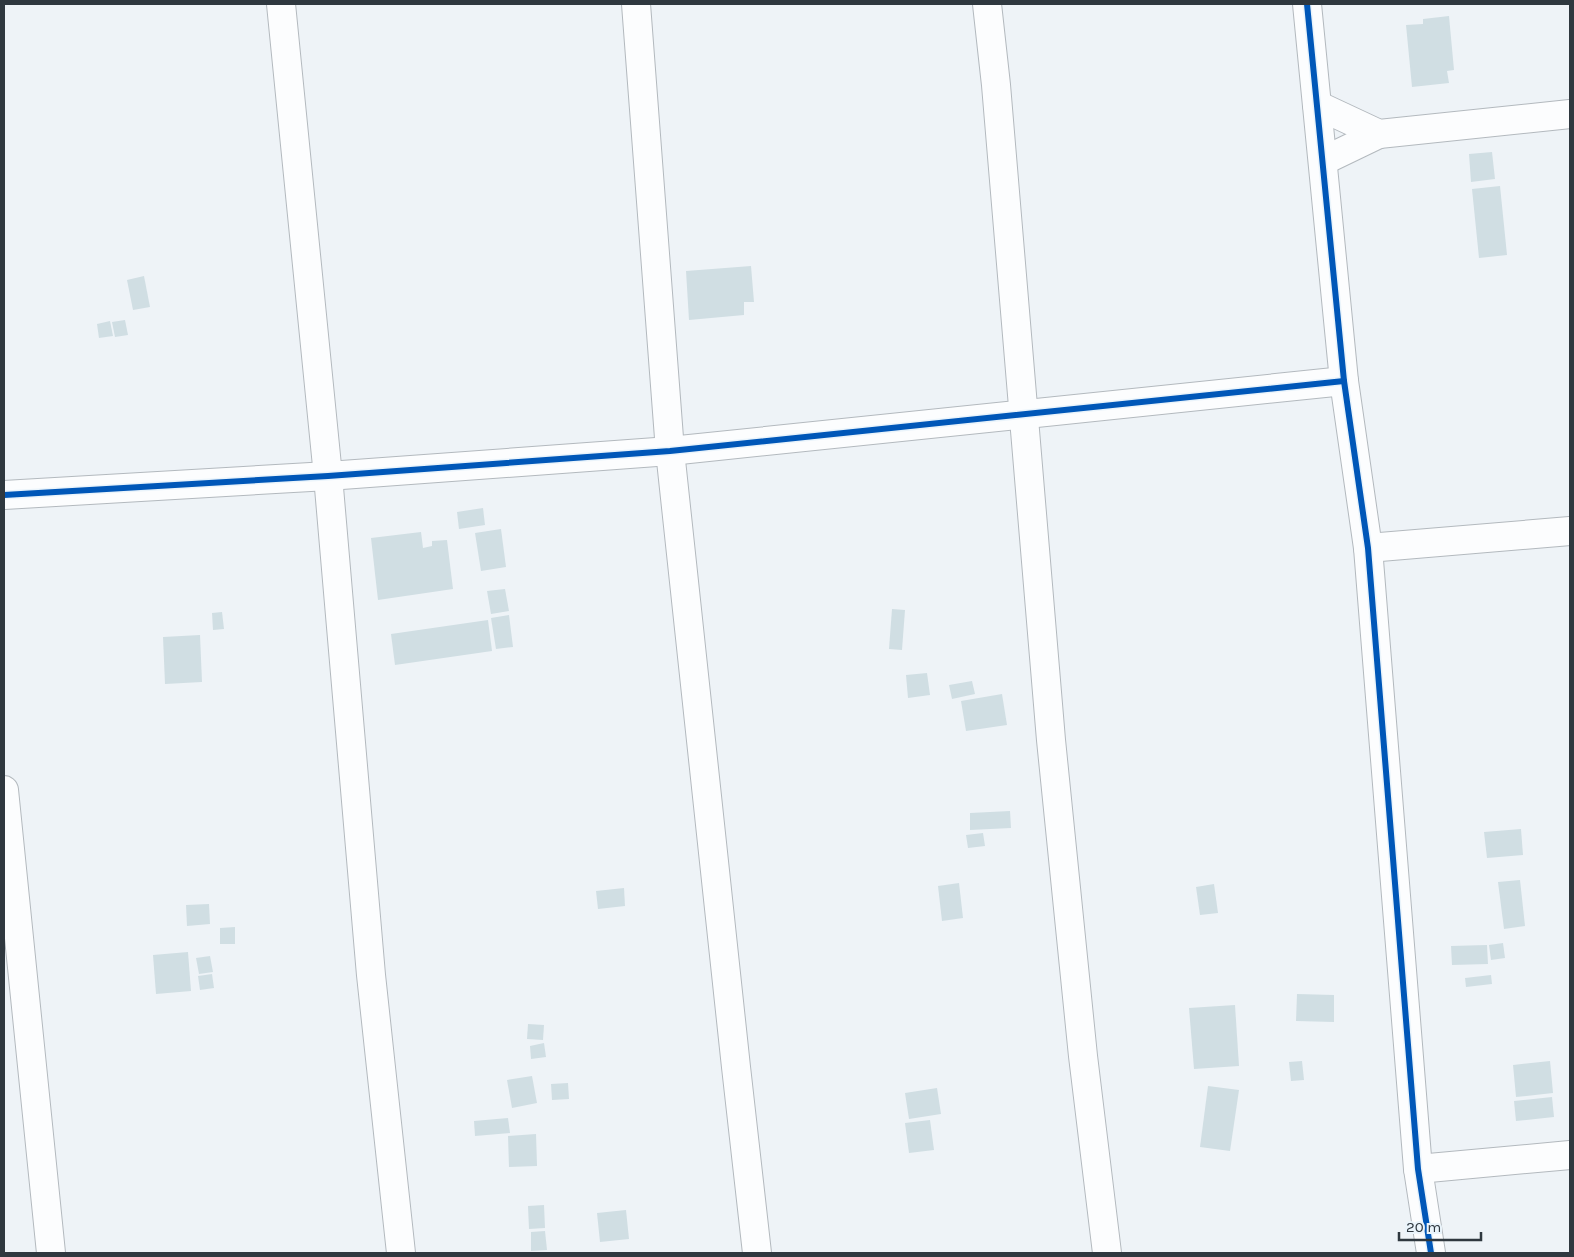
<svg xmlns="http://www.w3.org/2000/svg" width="1574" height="1257" font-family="Karla,sans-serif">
  <rect width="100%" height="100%" fill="#eef3f7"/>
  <g fill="#d0dee3">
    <polygon points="1449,16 1454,70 1447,71 1449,83 1412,87 1406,25 1423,24 1423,19"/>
    <polygon points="1492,152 1495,179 1471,182 1469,154"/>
    <polygon points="1500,186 1507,255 1479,258 1472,189"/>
    <polygon points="751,266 754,302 744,302 744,315 689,320 686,271"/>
    <polygon points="144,276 150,307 133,310 127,280"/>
    <polygon points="125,320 128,335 115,337 112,322"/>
    <polygon points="110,321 113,336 99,338 97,324"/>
    <polygon points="483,508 485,525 459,529 457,512"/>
    <polygon points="501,529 506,567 481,571 475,533"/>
    <polygon points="421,532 423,548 432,546 432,541 447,540 453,589 378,600 371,538"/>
    <polygon points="505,589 509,611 491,614 487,591"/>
    <polygon points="892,609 905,610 902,650 889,649"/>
    <polygon points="222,612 224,629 213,630 212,613"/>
    <polygon points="509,615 513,647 496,649 491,618"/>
    <polygon points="488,620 492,651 395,665 391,634"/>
    <polygon points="200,635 202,682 165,684 163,637"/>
    <polygon points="927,673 930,695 908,698 906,675"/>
    <polygon points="972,681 975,694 952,699 949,685"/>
    <polygon points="1002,694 1007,725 966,731 961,701"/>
    <polygon points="1010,811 1011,828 970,830 970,813"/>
    <polygon points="1521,829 1523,855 1487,858 1484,832"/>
    <polygon points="983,833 985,846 968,848 966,835"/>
    <polygon points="1520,880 1525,926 1504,929 1498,882"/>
    <polygon points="959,883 963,918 942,921 938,886"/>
    <polygon points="1214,884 1218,913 1200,915 1196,887"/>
    <polygon points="624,888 625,906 598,909 596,891"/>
    <polygon points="209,904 210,924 187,926 186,905"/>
    <polygon points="235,927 235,944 220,944 220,928"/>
    <polygon points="1503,943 1505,958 1491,960 1489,945"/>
    <polygon points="1487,945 1488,964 1452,965 1451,946"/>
    <polygon points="188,952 191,991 156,994 153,955"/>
    <polygon points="210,956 213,972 199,974 196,958"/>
    <polygon points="212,974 214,988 200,990 198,976"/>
    <polygon points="1491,975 1492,984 1466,987 1465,978"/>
    <polygon points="1297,994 1334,995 1334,1022 1296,1021"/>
    <polygon points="1235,1005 1239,1066 1194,1069 1189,1008"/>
    <polygon points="528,1024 544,1025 543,1040 527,1039"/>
    <polygon points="544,1043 546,1057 531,1059 530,1046"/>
    <polygon points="1302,1061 1304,1080 1291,1081 1289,1062"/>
    <polygon points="1550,1061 1553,1093 1516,1097 1513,1065"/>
    <polygon points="532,1076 537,1103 512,1108 507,1080"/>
    <polygon points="568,1083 569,1099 552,1100 551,1084"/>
    <polygon points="1208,1086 1239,1090 1230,1151 1200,1147"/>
    <polygon points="937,1088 941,1114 909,1119 905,1093"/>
    <polygon points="1552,1097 1554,1117 1516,1121 1514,1101"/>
    <polygon points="508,1118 510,1133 475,1136 474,1121"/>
    <polygon points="930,1120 934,1150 909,1153 905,1123"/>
    <polygon points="536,1134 537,1166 509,1167 508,1136"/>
    <polygon points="544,1205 545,1228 529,1229 528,1206"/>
    <polygon points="626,1210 629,1239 600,1242 597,1213"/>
    <polygon points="545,1231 547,1250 531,1251 531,1232"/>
  </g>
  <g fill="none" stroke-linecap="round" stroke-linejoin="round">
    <g stroke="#b3b9be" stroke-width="30">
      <g id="minor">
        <polyline points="281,4 328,476 371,975 401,1253"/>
        <polyline points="636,4 670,451 736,1067 757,1253"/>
        <polyline points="987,4 996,85 1051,740 1083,1056 1107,1253"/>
        <polyline points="1307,4 1344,381 1368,548 1418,1169 1431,1253"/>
        <polyline points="1317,105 1379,134 1570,114"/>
        <polyline points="1323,161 1379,134"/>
        <polyline points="4,495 328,476 670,451 1344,381"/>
        <polyline points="1368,548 1570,531"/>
        <polyline points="4,790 51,1253"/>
        <polyline points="1418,1169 1570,1155"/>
      </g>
    </g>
    <use href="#minor" stroke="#fcfdfe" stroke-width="28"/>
    <g stroke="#eaf4fb" stroke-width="9">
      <g id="cycleway">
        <polyline points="1307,4 1344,381 1368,548 1418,1169 1431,1253"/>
        <polyline points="4,495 328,476 670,451 1344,381"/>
      </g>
    </g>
    <use href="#cycleway" stroke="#0057b8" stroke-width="6"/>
  </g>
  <rect width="1574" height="1257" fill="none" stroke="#2f383f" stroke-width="10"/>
  <path d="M1399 1232v8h82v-8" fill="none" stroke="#2f383f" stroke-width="2.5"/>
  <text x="1406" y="1232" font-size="15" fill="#2f383f" stroke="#eaf4fb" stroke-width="4" paint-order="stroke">20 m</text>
</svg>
